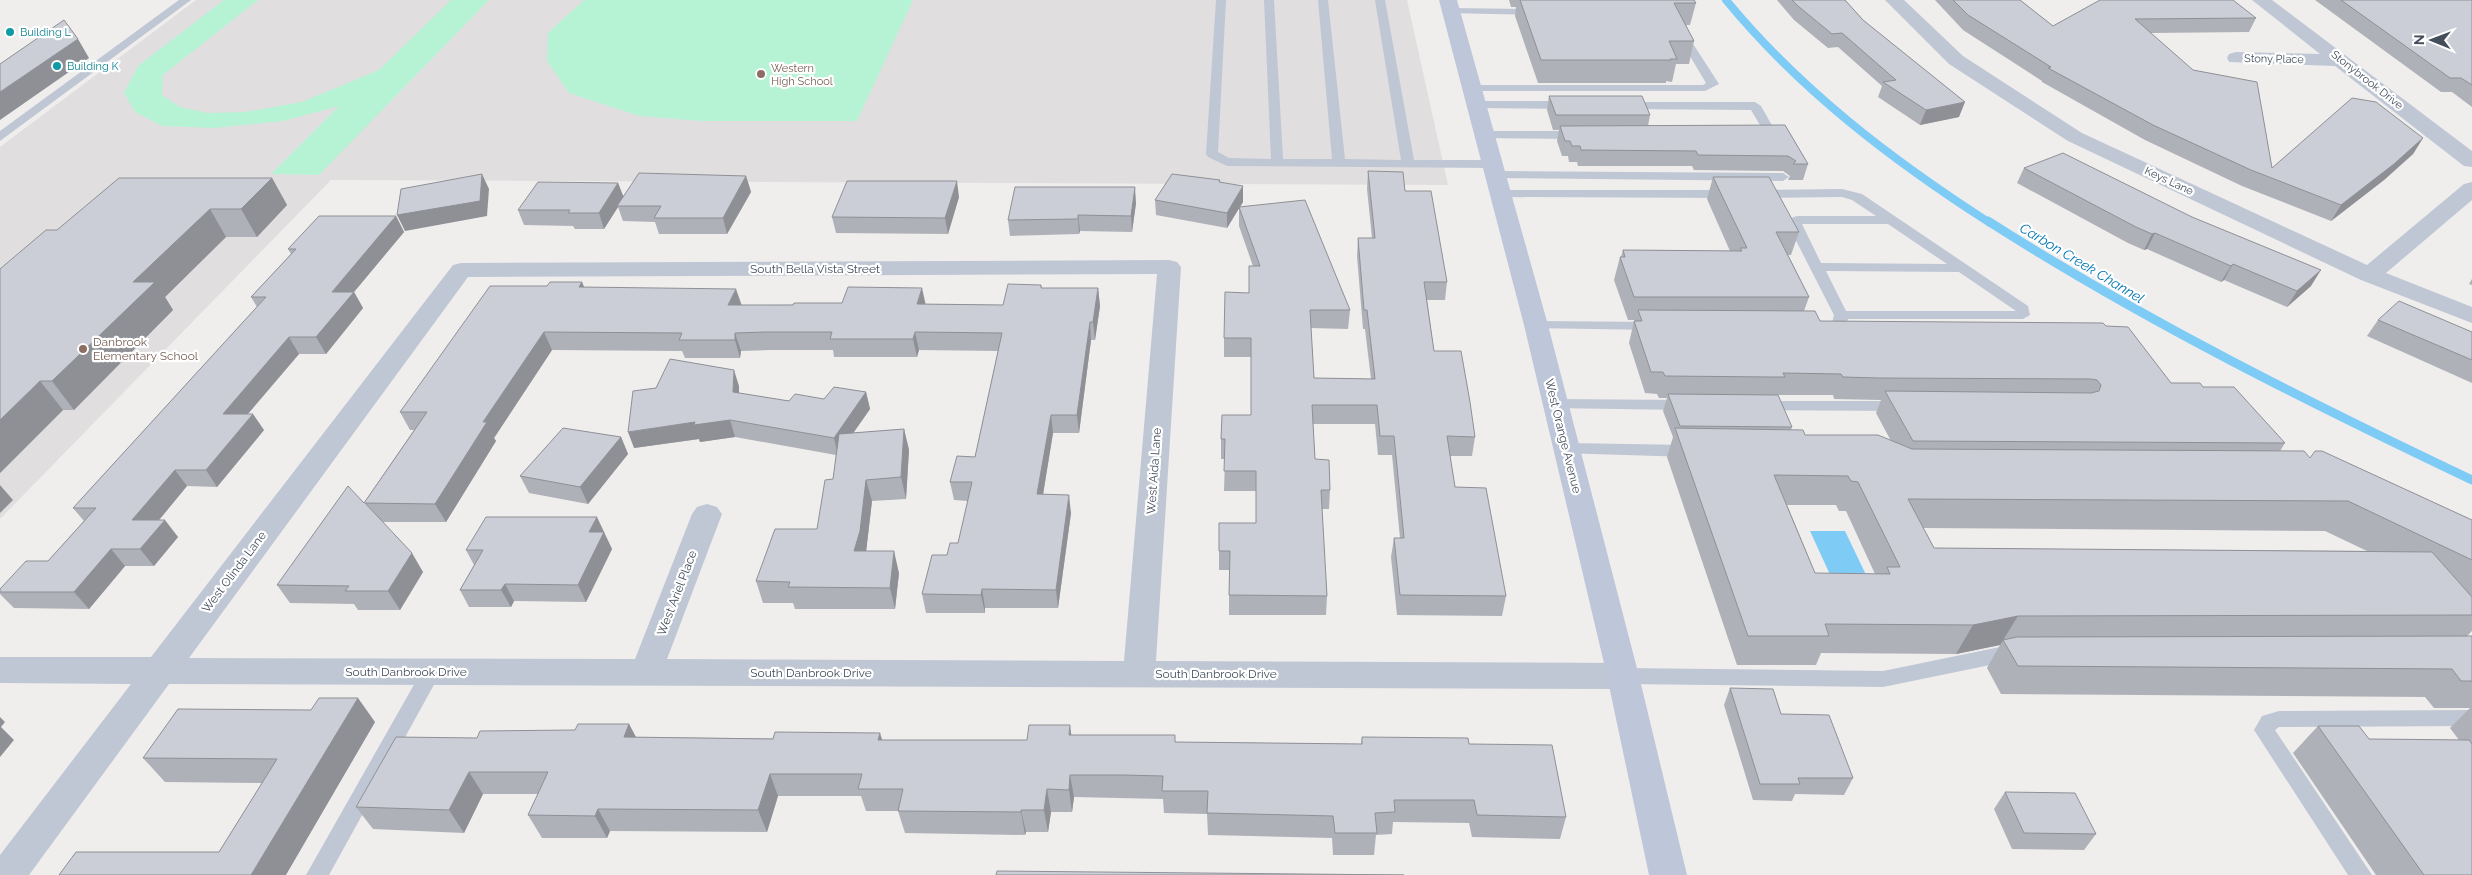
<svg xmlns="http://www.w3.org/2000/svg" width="2472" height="875" font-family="Raleway,sans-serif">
  <rect width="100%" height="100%" fill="#f0eded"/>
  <polygon fill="#e1dedf" points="196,0 1407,0 1448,185 331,180 0,519 0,147"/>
  <g fill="#b6f3d5">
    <polygon points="224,0 258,0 163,75 162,95 180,107 208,113 245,112 302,102 379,70 451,0 489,0 319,175 271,174 339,106 283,121 214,128 162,126 135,112 124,93 138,66"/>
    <polygon points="584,0 913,0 857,121 702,121 639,116 569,93 547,61 548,33"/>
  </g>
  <polygon fill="#7eccf5" points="1810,531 1845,531 1868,579 1832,579"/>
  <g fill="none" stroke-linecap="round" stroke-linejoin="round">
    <path stroke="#7eccf5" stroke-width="8" d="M1726 0C1800 90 1892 160 1990 223"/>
    <path stroke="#7eccf5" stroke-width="9" d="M1988 221C2143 320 2306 401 2472 480"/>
    <g fill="#bfc7d4" fill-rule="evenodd">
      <polygon points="179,0 191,0 0,141 0,131"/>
      <polygon points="1216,0 1226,0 1218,152 1229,158 1271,159 1264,0 1274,0 1283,159 1332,159 1318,0 1328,0 1345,159 1401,160 1375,0 1385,0 1414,160 1493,160 1499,164 1493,168 1227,166 1208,157 1206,154"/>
      <polygon points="1451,8 1536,9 1541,12 1536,15 1447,13 1447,9"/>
      <polygon points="1683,33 1688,36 1719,84 1705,91 1472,91 1466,88 1472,85 1703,85 1706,83 1678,36"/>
      <polygon points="1476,101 1569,101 1575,105 1569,109 1472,108 1470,105"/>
      <polygon points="1626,102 1755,102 1761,106 1778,136 1772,140 1759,139 1757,136 1759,133 1764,132 1751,110 1622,109 1620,106"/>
      <polygon points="1484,131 1579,131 1585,135 1579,139 1480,138 1478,135"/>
      <polygon points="1496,171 1783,173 1789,177 1783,181 1491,178 1490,175 1491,172"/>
      <path d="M1842 189 1862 194 2028 306 2030 315 2023 319H1848L1844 330H1818L1816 327 1818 324 1832 323 1834 315 1788 225 1793 217 1798 216H1876L1852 200 1842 197 1756 198 1750 194 1756 190ZM1802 224H1888L1947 264 1821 263ZM1826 271 1959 272 2016 311H1846Z"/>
      <polygon points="1502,190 1729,190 1735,194 1729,198 1497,197 1496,194"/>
      <polygon points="1536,321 1654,322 1661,326 1654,330 1531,328 1529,325 1531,322"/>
      <polygon points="1555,399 1686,400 1692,401 1694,405 1692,409 1686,410 1549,408 1547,404 1549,400"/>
      <polygon points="1760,401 1901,401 1907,402 1909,406 1907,410 1901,411 1754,410 1752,406 1754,402"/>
      <polygon points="1566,443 1690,445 1696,447 1698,451 1696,455 1690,457 1560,453 1558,449 1560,445"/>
      <polygon points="2000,647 2022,650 2025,655 2022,660 2000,663 1883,687 1623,684 1616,682 1613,676 1616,670 1623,668 1883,671"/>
      <polygon points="431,664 438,667 441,672 329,875 306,875 424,667"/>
      <polygon points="2472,710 2472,726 2279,727 2275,730 2372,875 2348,875 2254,730 2262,716 2279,711"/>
    </g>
    <g fill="#bfc7d4" fill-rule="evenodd">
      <polygon points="1885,0 1904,0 1963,56 2082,133 2367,265 2464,184 2472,182 2472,200 2386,273 2472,307 2472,323 2361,280 2068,141 1949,64"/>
      <polygon points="2252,0 2272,0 2472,151 2472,167 2464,166 2335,66 2229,62 2227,58 2229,54 2236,52 2320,54"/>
      <path d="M1169 260 1177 262 1181 267 1156 661 1623 663 1635 667 1639 676 1635 685 1623 689 169 684 29 875H0V855L131 684 0 683V657H151L453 265 461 263ZM1157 274 1124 661 667 659 722 514 717 507 707 504 697 507 692 514 635 659 189 658 468 277Z"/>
    </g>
    <polygon fill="#bdc7d9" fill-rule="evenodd" points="1439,0 1457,0 1548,325 1639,676 1687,875 1649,875 1607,676 1524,325"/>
  </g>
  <g fill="#afb1b8" fill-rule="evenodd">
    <polygon points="1509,0 1694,0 1696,3 1690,25 1686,25 1694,41 1689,64 1676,64 1672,82 1666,81 1666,83 1538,83 1515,16 1516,7 1511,7"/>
    <polygon points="1777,0 1845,0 1863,20 1959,117 1920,125 1878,97 1882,86 1838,47 1828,48 1794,20"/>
    <polygon points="1935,0 2020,0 2053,26 2100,0 2256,18 2249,32 2151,33 2272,168 2423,138 2413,154 2384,180 2331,221 2242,186 2145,140 2042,82 2042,81 1963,30"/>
    <polygon points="2315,0 2472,0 2472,107 2452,92 2441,92"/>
    <polygon points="1549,96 1650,115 1648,126 1785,125 1808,164 1803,180 1788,180 1790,176 1783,171 1694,170 1692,166 1578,166 1577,162 1569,162 1568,156 1562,156 1557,141 1559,130 1553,130 1547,110"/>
    <polygon points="2024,168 2311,286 2287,307 2224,280 2221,282 2147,249 2144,250 2128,243 2017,183"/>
    <polygon points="1368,171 1405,191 1447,282 1445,300 1427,300 1434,351 1475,437 1472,456 1450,456 1455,487 1506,596 1502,616 1397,615 1391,557 1394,538 1400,538 1392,455 1378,455 1375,424 1313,424 1315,459 1330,490 1329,509 1322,509 1327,596 1326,615 1229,615 1229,570 1219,570 1219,551 1256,523 1256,491 1224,491 1225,459 1221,459 1221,439 1251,415 1251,357 1224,357 1224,338 1249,293 1253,266 1239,226 1239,208 1227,228 1156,215 1155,200 1220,180 1220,182 1243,202 1240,207 1350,310 1348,329 1311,328 1314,378 1371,379 1365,329 1363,329 1357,256 1358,238 1372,238 1367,189"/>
    <polygon points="746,176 751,192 727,234 659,234 655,222 623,221 618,207 604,229 575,229 573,226 524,225 518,210 618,183 623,196"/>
    <path d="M1713 177 1799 232 1791 255H1788L1809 297 1804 311 1820 321 2106 326 2171 383 2203 387 2285 443 2280 451 2310 458 2472 520V631L2467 636H2472V875H2376L2293 753 2318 726 2369 739 2459 740 2450 728 2470 708H2434L2425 697 2001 694 1987 668 2000 645 1956 654 1821 653 1816 665H1737L1667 457 1673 437 1663 411 1667 398H1659L1657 394 1645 393 1629 343 1634 321 1635 320H1628L1614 280 1620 257H1621L1623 250 1730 251 1707 199ZM1778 395H1833L1834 399 1881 400 1876 413 1891 441 1805 435 1791 430 1792 427 1778 396ZM1787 505H1836L1839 511H1846L1875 574 1815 573ZM1923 528 2325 531 2367 551 1934 548Z"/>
    <polygon points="272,178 287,205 257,237 226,237 165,297 173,310 74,410 63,410 0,473 57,230"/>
    <polygon points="959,197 948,234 836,233 832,217"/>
    <polygon points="1136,203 1132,232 1080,231 1079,234 1010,236 1008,220"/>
    <polygon points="396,216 404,232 354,292 363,308 326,354 299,354 248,414 264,430 217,487 187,486 159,520 178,537 154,566 125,566 89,609 14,608 0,594 0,589 48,561 84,521 73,508 257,307 251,297 291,254 288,249"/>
    <polygon points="2472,279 2472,285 2469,284"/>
    <polygon points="582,282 584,287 741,305 925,304 1003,305 1041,285 1042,288 1098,288 1100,306 1095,340 1091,340 1079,433 1053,433 1043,494 1071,513 1058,608 985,608 985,613 926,613 922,594 947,555 958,543 968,501 954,500 950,482 975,457 998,351 919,350 917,357 834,357 833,350 771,350 741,351 740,358 685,358 682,351 552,350 494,438 496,441 446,522 382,522 423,572 400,610 358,610 354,604 290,603 277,585 364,503 414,430 410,430 400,412 547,286"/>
    <polygon points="2378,320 2472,332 2472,383 2367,336"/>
    <polygon points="739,386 739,393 789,401 824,399 866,392 870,409 853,433 904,429 909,450 906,499 872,501 866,551 899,573 895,609 795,609 793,603 763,603 756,581 817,529 833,479 836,455 735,437 700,442 699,439 634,448"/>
    <polygon points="621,437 628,454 588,504 529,493 520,476"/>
    <polygon points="603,532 612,549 586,602 514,601 511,607 469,607 460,590 474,565 466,550"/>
    <polygon points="1730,688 1781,714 1853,778 1844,795 1795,794 1792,801 1753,800 1724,705"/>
    <polygon points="375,722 304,843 219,852 262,783 165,782 143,758"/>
    <polygon points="629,724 636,737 882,740 1027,740 1071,735 1175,742 1361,744 1362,737 1469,744 1566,817 1560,839 1472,837 1469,823 1393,822 1392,834 1376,835 1374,855 1333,855 1332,838 1208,835 1207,814 1164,813 1163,799 1074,797 1072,812 1051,812 1048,832 1026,832 1025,835 905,833 898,811 866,811 861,796 778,796 767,832 610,831 607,838 542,838 528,815 538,794 483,794 464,833 373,829 356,807 477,738 575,730"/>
    <polygon points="2005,792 2096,834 2084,850 2012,849 1994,809"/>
  </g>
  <g fill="#8e9096">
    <polygon points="78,39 89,58 0,120 0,92"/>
    <polygon points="1965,102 1959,117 1920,125 1926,110"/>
    <polygon points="2423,138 2413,154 2384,180 2331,221 2341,205"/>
    <polygon points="482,174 489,189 487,216 405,231 397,215"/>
    <polygon points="746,176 751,192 727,234 723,218"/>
    <polygon points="272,178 287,205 257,237 241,209"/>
    <polygon points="957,181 959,197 948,234 945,218"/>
    <polygon points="618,183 624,198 617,206 618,207 604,229 599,213"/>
    <polygon points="1243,186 1243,202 1227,228 1227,213"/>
    <polygon points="1135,187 1136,203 1132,232 1131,216"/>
    <polygon points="210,209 226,237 165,297 173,310 74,410 52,381 133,282"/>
    <polygon points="1078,215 1080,231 1079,234 1078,219"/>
    <polygon points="396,216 404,232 354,292 363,308 326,354 316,337 332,292"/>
    <polygon points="2155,233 2147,249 2144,250 2152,234"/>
    <polygon points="2233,264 2224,280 2221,282 2231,266"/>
    <polygon points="2321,270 2311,286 2287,307 2297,291"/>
    <polygon points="582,282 589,300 579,287"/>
    <polygon points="922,288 926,306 917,304"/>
    <polygon points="1098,288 1100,306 1095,340 1093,322"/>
    <polygon points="736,289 742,306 728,305"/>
    <polygon points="1090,322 1091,340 1079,433 1077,415"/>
    <polygon points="544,332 552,350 494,438 496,441 446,522 435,504 483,422"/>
    <polygon points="915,332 919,350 917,357 913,339"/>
    <polygon points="735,333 741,351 740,358 735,340"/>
    <polygon points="289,337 299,354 234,430 223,414"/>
    <polygon points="734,370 739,386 739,408 733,392"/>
    <polygon points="40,381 63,410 0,473 0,420"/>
    <polygon points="866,392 870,409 838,455 834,438"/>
    <polygon points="253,414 264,430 217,487 206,470"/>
    <polygon points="1051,415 1053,433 1040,513 1037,494"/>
    <polygon points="730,420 735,437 700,442 699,439 634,448 628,432 695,422"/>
    <polygon points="904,429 909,450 906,499 901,477"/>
    <polygon points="621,437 628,454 588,504 580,487"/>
    <polygon points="175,470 187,486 145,537 132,520"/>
    <polygon points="866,480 872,501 866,553 854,551"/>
    <polygon points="0,485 13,500 0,513"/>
    <polygon points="1069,495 1071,513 1058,608 1056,590"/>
    <polygon points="597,517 612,549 586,602 578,585 589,532"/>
    <polygon points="165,520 178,537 154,566 140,549"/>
    <polygon points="111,549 125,566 89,609 74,592"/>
    <polygon points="894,551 899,573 895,609 890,588"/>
    <polygon points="412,553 423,572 400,610 388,591"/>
    <polygon points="505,584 514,601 511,607 501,590"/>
    <polygon points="982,589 985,608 985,613 981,595"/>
    <polygon points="2018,616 2000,645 1956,654 1973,625"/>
    <polygon points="358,698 375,722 286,875 251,875"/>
    <polygon points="0,717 5,722 1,727 14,740 0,757"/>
    <polygon points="629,724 641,747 624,737"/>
    <polygon points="1070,725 1073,747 1069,735"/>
    <polygon points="880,733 887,755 878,740"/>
    <polygon points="469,772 483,794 464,833 449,810"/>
    <polygon points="770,774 778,796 767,832 758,810"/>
    <polygon points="1070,775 1074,797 1072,812 1069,790"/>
    <polygon points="1047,789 1051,812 1048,832 1044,810"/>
    <polygon points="598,809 610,831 607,838 595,816"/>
    <polygon points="1021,810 1026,832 1025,835 1021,812"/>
  </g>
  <g fill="#cbced6" stroke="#8e9096" fill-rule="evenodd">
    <polygon points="1520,0 1694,0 1696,3 1674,3 1694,41 1669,41 1677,59 1670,59 1671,60 1541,60"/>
    <polygon points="1792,0 1845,0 1863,20 1965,102 1926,110 1883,82 1896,80 1842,33 1832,34 1798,6"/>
    <polygon points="1953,0 2020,0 2053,26 2100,0 2233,0 2256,18 2135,19 2193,70 2257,82 2272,168 2352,98 2376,102 2423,138 2394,164 2341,205 2251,170 2153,125 2048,68 2051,67 1968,15"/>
    <polygon points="2341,0 2472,0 2472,85 2461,78 2450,78"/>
    <polygon points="64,20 78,39 0,92 0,64"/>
    <polygon points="1549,96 1642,96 1650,115 1556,115"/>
    <polygon points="1785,125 1808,164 1793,164 1796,161 1788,156 1698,155 1696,151 1581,150 1580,146 1572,146 1570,141 1565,141 1560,126"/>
    <polygon points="2063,153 2192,217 2321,270 2297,291 2233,264 2231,266 2155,233 2152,234 2136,227 2024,168"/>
    <polygon points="1368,171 1403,172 1405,191 1431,191 1447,282 1424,282 1434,351 1461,351 1470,402 1475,437 1447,436 1455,487 1486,488 1506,596 1400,595 1394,538 1404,538 1394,436 1380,436 1377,405 1312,405 1315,459 1329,460 1330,490 1321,490 1327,596 1229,595 1230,551 1219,551 1219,523 1256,523 1256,471 1224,471 1225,439 1221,439 1222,415 1251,415 1251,338 1224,338 1225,292 1249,293 1249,266 1260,266 1239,207 1305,200 1350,310 1310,310 1314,378 1375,379 1367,310 1364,310 1358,238 1375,238"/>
    <polygon points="639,173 746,176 723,218 654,218 661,206 617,206"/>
    <polygon points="482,174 480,201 397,215 401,189"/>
    <polygon points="1172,174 1220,180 1219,182 1243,186 1227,213 1155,200"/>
    <polygon points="1713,177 1769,177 1799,232 1776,232 1809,297 1634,297 1620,257 1625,257 1623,250 1742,251 1740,248 1747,248"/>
    <polygon points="119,178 272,178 241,209 210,209 133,282 155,282 52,381 40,381 0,420 0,269 46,230 57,230"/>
    <polygon points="847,181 957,181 945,218 832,217"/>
    <polygon points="538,182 618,183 599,213 568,213 570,210 518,210"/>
    <polygon points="1015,187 1135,187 1131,216 1078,215 1078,219 1008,220"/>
    <polygon points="319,216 396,216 332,292 354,292 316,337 289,337 223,414 253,414 206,470 175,470 132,520 165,520 140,549 111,549 74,592 0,592 0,589 26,561 48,561 96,508 73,508 266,297 251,297 296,249 288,249"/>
    <polygon points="550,282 582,282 579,287 736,289 728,305 793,305 794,303 842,303 848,287 922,288 917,304 1003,305 1008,284 1041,285 1041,288 1098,288 1093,322 1090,322 1077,415 1051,415 1037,494 1069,495 1056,590 982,589 981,595 922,594 932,555 947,555 950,543 958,543 972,482 950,482 957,456 975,457 1002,333 915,332 913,339 830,339 832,332 765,332 735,333 735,340 679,340 682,333 544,332 483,422 487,422 435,504 365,503 412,553 388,591 345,591 349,586 277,585 348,486 364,503 427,412 400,412 490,286 547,286"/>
    <polygon points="2399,301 2472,332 2472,360 2378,320"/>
    <polygon points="1638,310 1815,311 1820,321 2103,323 2106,326 2128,327 2171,383 2200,383 2203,387 2234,387 2285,443 1913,441 1885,391 2091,393 2099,391 2101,385 2097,380 2091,379 1878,378 1843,377 1841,374 1783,373 1785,377 1774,377 1665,376 1663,372 1651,372 1634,321 1642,321"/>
    <polygon points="670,359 734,370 733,392 789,401 795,394 824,399 834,387 866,392 834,438 730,420 694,425 695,422 628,432 633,391 656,388"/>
    <polygon points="1668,394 1778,395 1792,427 1680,426"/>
    <polygon points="563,428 621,437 580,487 520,476"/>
    <path d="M1675 428 1803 430 1805 435H1878L1912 449 2304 451 2310 458 2315 451H2322L2472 520V560L2348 501 1908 499 1934 548 2432 552 2472 597V615L2018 616 1973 625 1825 624 1829 636H1748ZM1774 475 1848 476 1851 481 1858 482 1900 567H1887L1890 574 1815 573Z"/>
    <polygon points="904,429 901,477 866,480 860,531 854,551 894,551 890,588 788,587 790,582 756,581 775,529 817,529 825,480 833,479 839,434"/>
    <polygon points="486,517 597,517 589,532 604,532 578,585 505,584 501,590 460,590 483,550 466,550"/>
    <polygon points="2472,636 2472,681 2461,681 2452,669 2018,666 2003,640 2017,637"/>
    <polygon points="1730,688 1773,689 1781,714 1829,715 1853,778 1798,778 1800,784 1760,784"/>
    <polygon points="319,698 358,698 251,875 59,875 76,852 219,852 277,759 143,758 178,709 311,710"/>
    <polygon points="578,724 629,724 624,737 773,739 775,732 880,733 878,740 1027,740 1029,725 1070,725 1069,735 1175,735 1175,742 1362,744 1362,737 1468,738 1469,744 1552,745 1566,817 1477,815 1474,800 1394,800 1395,812 1375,813 1377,833 1335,833 1333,816 1207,813 1208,791 1162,791 1163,776 1123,775 1070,775 1069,790 1047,789 1044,810 1021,810 1021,812 898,811 903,789 858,789 862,774 770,774 758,810 598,809 595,816 528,815 548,772 469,772 449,810 356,807 396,737 477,738 480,731 575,730"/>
    <polygon points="2318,726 2359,726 2369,739 2469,740 2472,744 2472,875 2424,875"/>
    <polygon points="2005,792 2075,793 2096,834 2024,833"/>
    <polygon points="997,871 1404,875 996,875"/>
  </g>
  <g fill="#0f9aa8" stroke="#fff" stroke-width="2">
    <circle cx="10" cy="32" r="5"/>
    <circle cx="57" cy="66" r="5"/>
  </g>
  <g fill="#8d6e63" stroke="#fff" stroke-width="2">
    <circle cx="761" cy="74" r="5"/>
    <circle cx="83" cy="349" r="5"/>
  </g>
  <g text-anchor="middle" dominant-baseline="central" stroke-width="4.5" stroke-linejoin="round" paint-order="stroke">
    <g font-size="11" fill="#0d838f" stroke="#fff" text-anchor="start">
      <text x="20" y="32">Building L</text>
      <text x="67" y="66">Building K</text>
    </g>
    <g font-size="11" fill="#434d5c" stroke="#fff">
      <text transform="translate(2274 59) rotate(1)">Stony Place</text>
      <text transform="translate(2367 80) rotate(38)">Stonybrook Drive</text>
      <text transform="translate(2169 181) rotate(25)">Keys Lane</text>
    </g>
    <g font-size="11" fill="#785e54" stroke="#fff" text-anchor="start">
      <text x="771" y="68">Western<tspan x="771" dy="13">High School</tspan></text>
    </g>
    <g font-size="12" fill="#434d5c" stroke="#fff">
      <text x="815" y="269">South Bella Vista Street</text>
      <text transform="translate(1563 436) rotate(76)">West Orange Avenue</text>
      <text transform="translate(1154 471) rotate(-86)">West Aida Lane</text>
      <text transform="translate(234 572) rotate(-53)">West Olinda Lane</text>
      <text transform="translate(677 593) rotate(-69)">West Ariel Place</text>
      <text x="406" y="672">South Danbrook Drive</text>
      <text x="811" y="673">South Danbrook Drive</text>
      <text x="1216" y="674">South Danbrook Drive</text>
    </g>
    <g font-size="12" fill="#785e54" stroke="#fff" text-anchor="start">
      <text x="93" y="342">Danbrook<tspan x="93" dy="14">Elementary School</tspan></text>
    </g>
    <g font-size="14" font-style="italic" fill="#0076b3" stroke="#fff">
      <text transform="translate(2082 263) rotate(31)">Carbon Creek Channel</text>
    </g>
  </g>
  <g transform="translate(2432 40) rotate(271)" stroke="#ffffff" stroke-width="4" paint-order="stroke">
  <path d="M0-4L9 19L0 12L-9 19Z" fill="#434d5c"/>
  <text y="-8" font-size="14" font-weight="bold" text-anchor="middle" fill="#434d5c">N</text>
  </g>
</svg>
